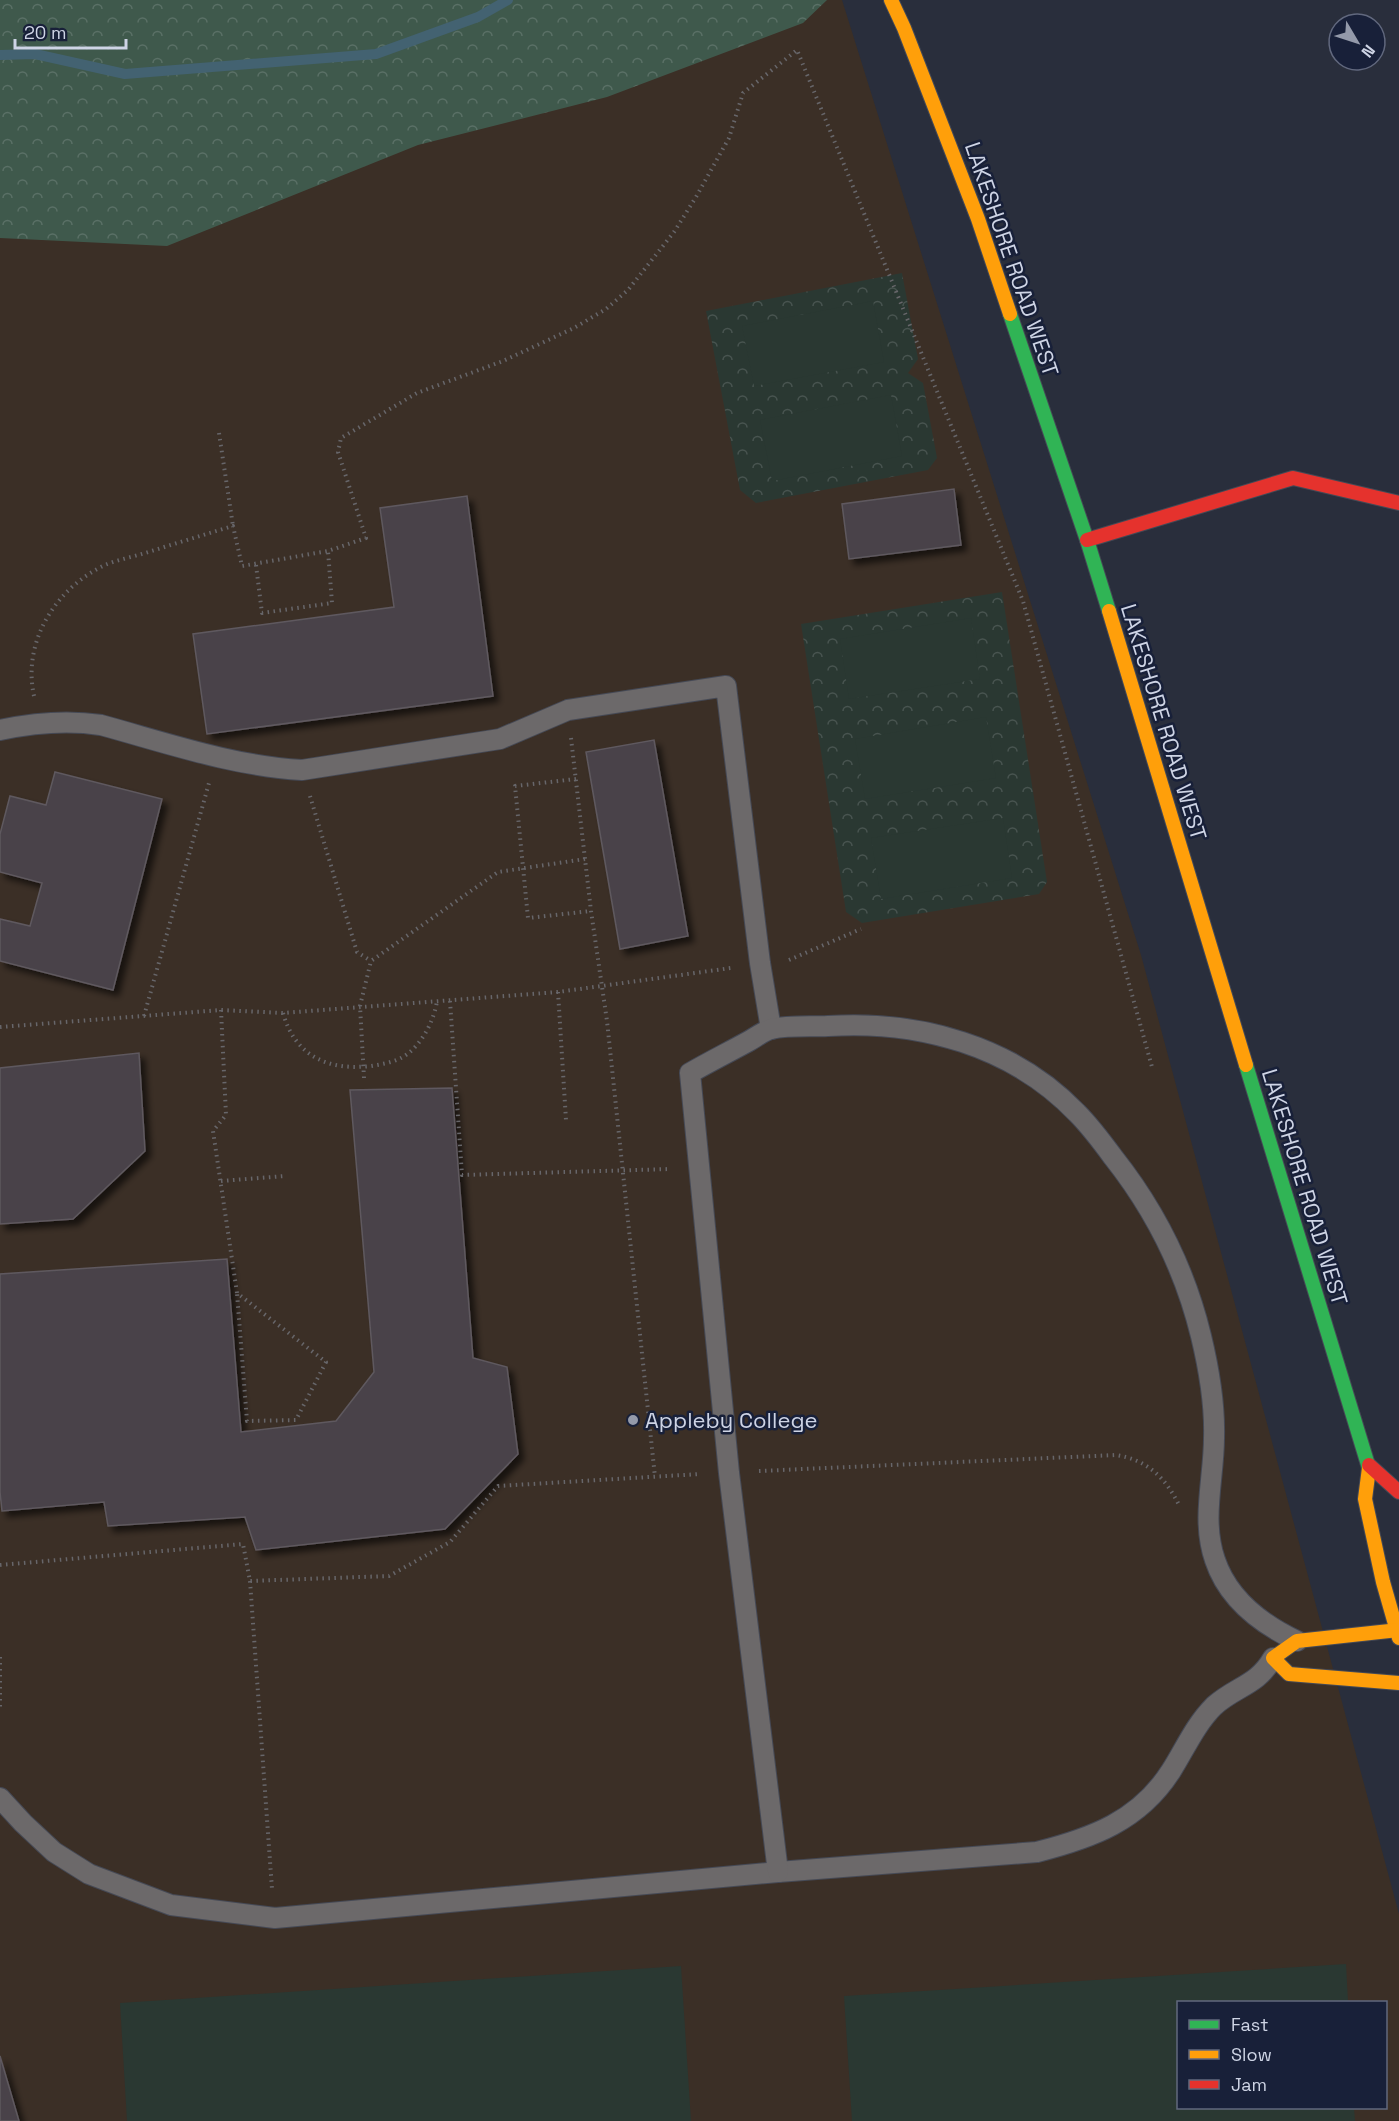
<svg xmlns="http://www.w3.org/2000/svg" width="1399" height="2121" font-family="'Space Grotesk',sans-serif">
  <defs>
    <pattern id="forest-crowns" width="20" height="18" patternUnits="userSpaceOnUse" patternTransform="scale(1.5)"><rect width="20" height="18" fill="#3f594c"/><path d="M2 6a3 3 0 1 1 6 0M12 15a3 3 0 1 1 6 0" fill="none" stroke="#5a7066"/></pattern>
    <pattern id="park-crowns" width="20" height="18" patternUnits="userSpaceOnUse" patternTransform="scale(1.5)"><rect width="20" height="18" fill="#2a3832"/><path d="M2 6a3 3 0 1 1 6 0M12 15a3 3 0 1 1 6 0" fill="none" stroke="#485450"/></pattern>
    <filter id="shadow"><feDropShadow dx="5.5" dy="5.5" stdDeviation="3" flood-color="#0009"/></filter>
  </defs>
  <rect width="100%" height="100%" fill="#292e3c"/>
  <path fill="#3b2f26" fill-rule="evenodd" d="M0 0H842L1141 955 1399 1914V2121H0ZM1178 2002H1386V2108H1178Z"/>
  <polygon fill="url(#forest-crowns)" points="0,0 827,0 803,23 607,97 418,145 167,246 0,238"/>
  <g fill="url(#park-crowns)">
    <polygon points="902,273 918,359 908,373 923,383 937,458 928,470 756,503 740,490 706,311"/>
    <polygon points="1002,592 1047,882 1039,894 862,923 846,912 801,624"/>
  </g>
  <g fill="#2a3832">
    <polygon points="873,301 884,362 754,386 742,326"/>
    <polygon points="891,395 902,456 772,481 760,420"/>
    <polygon points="971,618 980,679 849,699 840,639"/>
    <polygon points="986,717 996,778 865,799 855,739"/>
    <polygon points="1003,818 1012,878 881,899 871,838"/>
    <polygon points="1346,1964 1348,2002 1178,2002 1178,2108 1354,2108 1355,2121 852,2121 844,1996"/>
    <polygon points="681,1966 691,2121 127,2121 120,2003"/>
  </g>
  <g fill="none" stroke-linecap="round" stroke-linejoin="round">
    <polyline stroke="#436271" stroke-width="10" points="0,55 35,54 125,74 376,54 478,17 508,0"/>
  </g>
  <g fill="#484349" stroke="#5f595f" stroke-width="1.5" filter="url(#shadow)">
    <polygon points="954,489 961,545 849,559 842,504"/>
    <polygon points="467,496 493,696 207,734 193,634 394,607 380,508"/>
    <polygon points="654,740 688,936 620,949 586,752"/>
    <polygon points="55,772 162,799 113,990 0,961 0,919 30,926 42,883 0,872 0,834 10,796 46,805"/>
    <polygon points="139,1053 145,1151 73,1219 0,1224 0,1068"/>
    <polygon points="452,1088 473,1358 507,1367 518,1454 445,1529 256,1550 245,1517 108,1526 104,1502 2,1511 0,1492 0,1274 227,1259 241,1432 336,1421 374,1372 350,1090"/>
    <polygon points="0,2056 19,2121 0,2121"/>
  </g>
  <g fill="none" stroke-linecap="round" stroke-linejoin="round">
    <g stroke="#454955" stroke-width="22">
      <g id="lane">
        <path d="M0 730C33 723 68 720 101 725 167 743 233 766 302 770L500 739 568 710 726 686 760 963 771 1029"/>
        <path d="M0 1798 23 1823 54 1852 89 1874 171 1905 275 1918 778 1872 1037 1852C1092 1838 1139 1821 1171 1771 1185 1749 1195 1725 1214 1706 1236 1686 1257 1686 1273 1658"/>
        <path d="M778 1872 729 1473 690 1073C709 1062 729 1052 749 1041 756 1037 764 1031 771 1029 789 1025 810 1027 828 1026 919 1020 1013 1046 1077 1113 1090 1126 1102 1142 1113 1157 1155 1210 1185 1270 1201 1336 1209 1369 1215 1404 1214 1438 1214 1478 1201 1520 1215 1560 1228 1599 1261 1624 1297 1641"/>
      </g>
    </g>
    <g stroke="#454955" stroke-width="16">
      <g id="fast">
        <polyline points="1010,314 1087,540 1109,611"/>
        <polyline points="1246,1065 1369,1468"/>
      </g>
    </g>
    <g stroke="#454955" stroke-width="16">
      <g id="slow">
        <polyline points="891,0 904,28 978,219 1010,314"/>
        <polyline points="1109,611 1246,1065"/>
        <polyline points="1369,1468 1365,1499 1383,1582 1399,1638"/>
        <polyline points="1399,1630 1297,1641 1273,1658 1289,1674 1399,1683"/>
      </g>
    </g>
    <g stroke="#454955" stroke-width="16">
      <g id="jam">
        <polyline points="1087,540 1293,478 1399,503"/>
        <polyline points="1369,1465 1399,1492"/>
      </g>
    </g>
    <g stroke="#67666a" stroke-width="4" stroke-dasharray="1.5 4.5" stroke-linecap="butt">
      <polyline points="219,433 233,526"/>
      <polyline points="256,565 262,613 332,603 328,551"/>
      <path d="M34 696C22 641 56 588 105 565 117 560 132 557 145 553 174 544 203 535 233 526L242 566 328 551 366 538 338 452 341 438 417 393 503 361 574 328 606 309 628 290 674 232 696 197 729 138 743 93 797 50 1023 601 1152 1067"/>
      <polyline points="571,738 591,911 607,1021 655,1477"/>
      <polyline points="576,779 515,786 528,918 591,911"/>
      <polyline points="310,796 357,952 371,961"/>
      <polyline points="789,960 861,929"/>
      <polyline points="558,992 566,1120"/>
      <polyline points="450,1001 462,1175 671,1169"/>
      <polyline points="221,1010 226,1115 213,1131 237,1293 326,1362 296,1420 247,1421 237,1293"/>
      <path d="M283 1013C295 1056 328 1071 371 1066 383 1064 396 1062 406 1055 423 1043 434 1020 437 1001"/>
      <polyline points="144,1016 209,783"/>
      <polyline points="0,1027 221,1010 283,1013 558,992 731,968"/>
      <polyline points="364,1078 360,1006 371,961 498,872 585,859"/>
      <polyline points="221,1181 285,1176"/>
      <path d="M759 1471 1116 1455C1147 1460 1165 1477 1179 1505"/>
      <polyline points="0,1565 243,1544 250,1581 389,1576 450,1542 498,1486 700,1474"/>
      <polyline points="250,1581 272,1889"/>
      <polyline points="0,1657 0,1708"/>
    </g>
    <use href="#lane" stroke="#6c696a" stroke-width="20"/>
    <use href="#fast" stroke="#30b455" stroke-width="14"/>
    <use href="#slow" stroke="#ff9f0a" stroke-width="14"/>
    <use href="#jam" stroke="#e5322d" stroke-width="14"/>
  </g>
  <circle fill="#949aaa" stroke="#182039" stroke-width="2" cx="633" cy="1420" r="6"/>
  <g text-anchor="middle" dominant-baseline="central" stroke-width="5" stroke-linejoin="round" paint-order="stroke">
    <g font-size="22" fill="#ced4e5" stroke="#182039">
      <text transform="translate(1012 259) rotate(71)">LAKESHORE ROAD WEST</text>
      <text transform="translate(1164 722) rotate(73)">LAKESHORE ROAD WEST</text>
      <text transform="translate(1305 1187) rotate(73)">LAKESHORE ROAD WEST</text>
    </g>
    <g font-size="22" fill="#ced4e5" stroke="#182039" text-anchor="start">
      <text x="645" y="1420">Appleby College</text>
    </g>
  </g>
  <rect x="1177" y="2001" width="210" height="108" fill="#182039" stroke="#61687e" stroke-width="1.5"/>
  <rect x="1189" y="2020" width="30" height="9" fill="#30b455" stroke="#61687e" stroke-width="1.5"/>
  <text x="1231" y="2031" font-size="18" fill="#ced4e5">Fast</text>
  <rect x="1189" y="2050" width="30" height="9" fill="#ff9f0a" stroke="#61687e" stroke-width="1.5"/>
  <text x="1231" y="2061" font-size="18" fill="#ced4e5">Slow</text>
  <rect x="1189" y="2080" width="30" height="9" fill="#e5322d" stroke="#61687e" stroke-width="1.5"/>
  <text x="1231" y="2091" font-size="18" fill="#ced4e5">Jam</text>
  <g transform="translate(1357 42) rotate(129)"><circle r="28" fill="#182039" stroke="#61687e" stroke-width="1.5"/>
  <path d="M0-4.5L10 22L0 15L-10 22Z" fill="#949aaa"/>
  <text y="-9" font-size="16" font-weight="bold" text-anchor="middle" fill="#ced4e5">N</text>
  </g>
  <path d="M15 39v9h111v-9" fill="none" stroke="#ced4e5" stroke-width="3"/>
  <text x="24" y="39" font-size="18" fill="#ced4e5" stroke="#182039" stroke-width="4.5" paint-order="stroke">20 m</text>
</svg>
